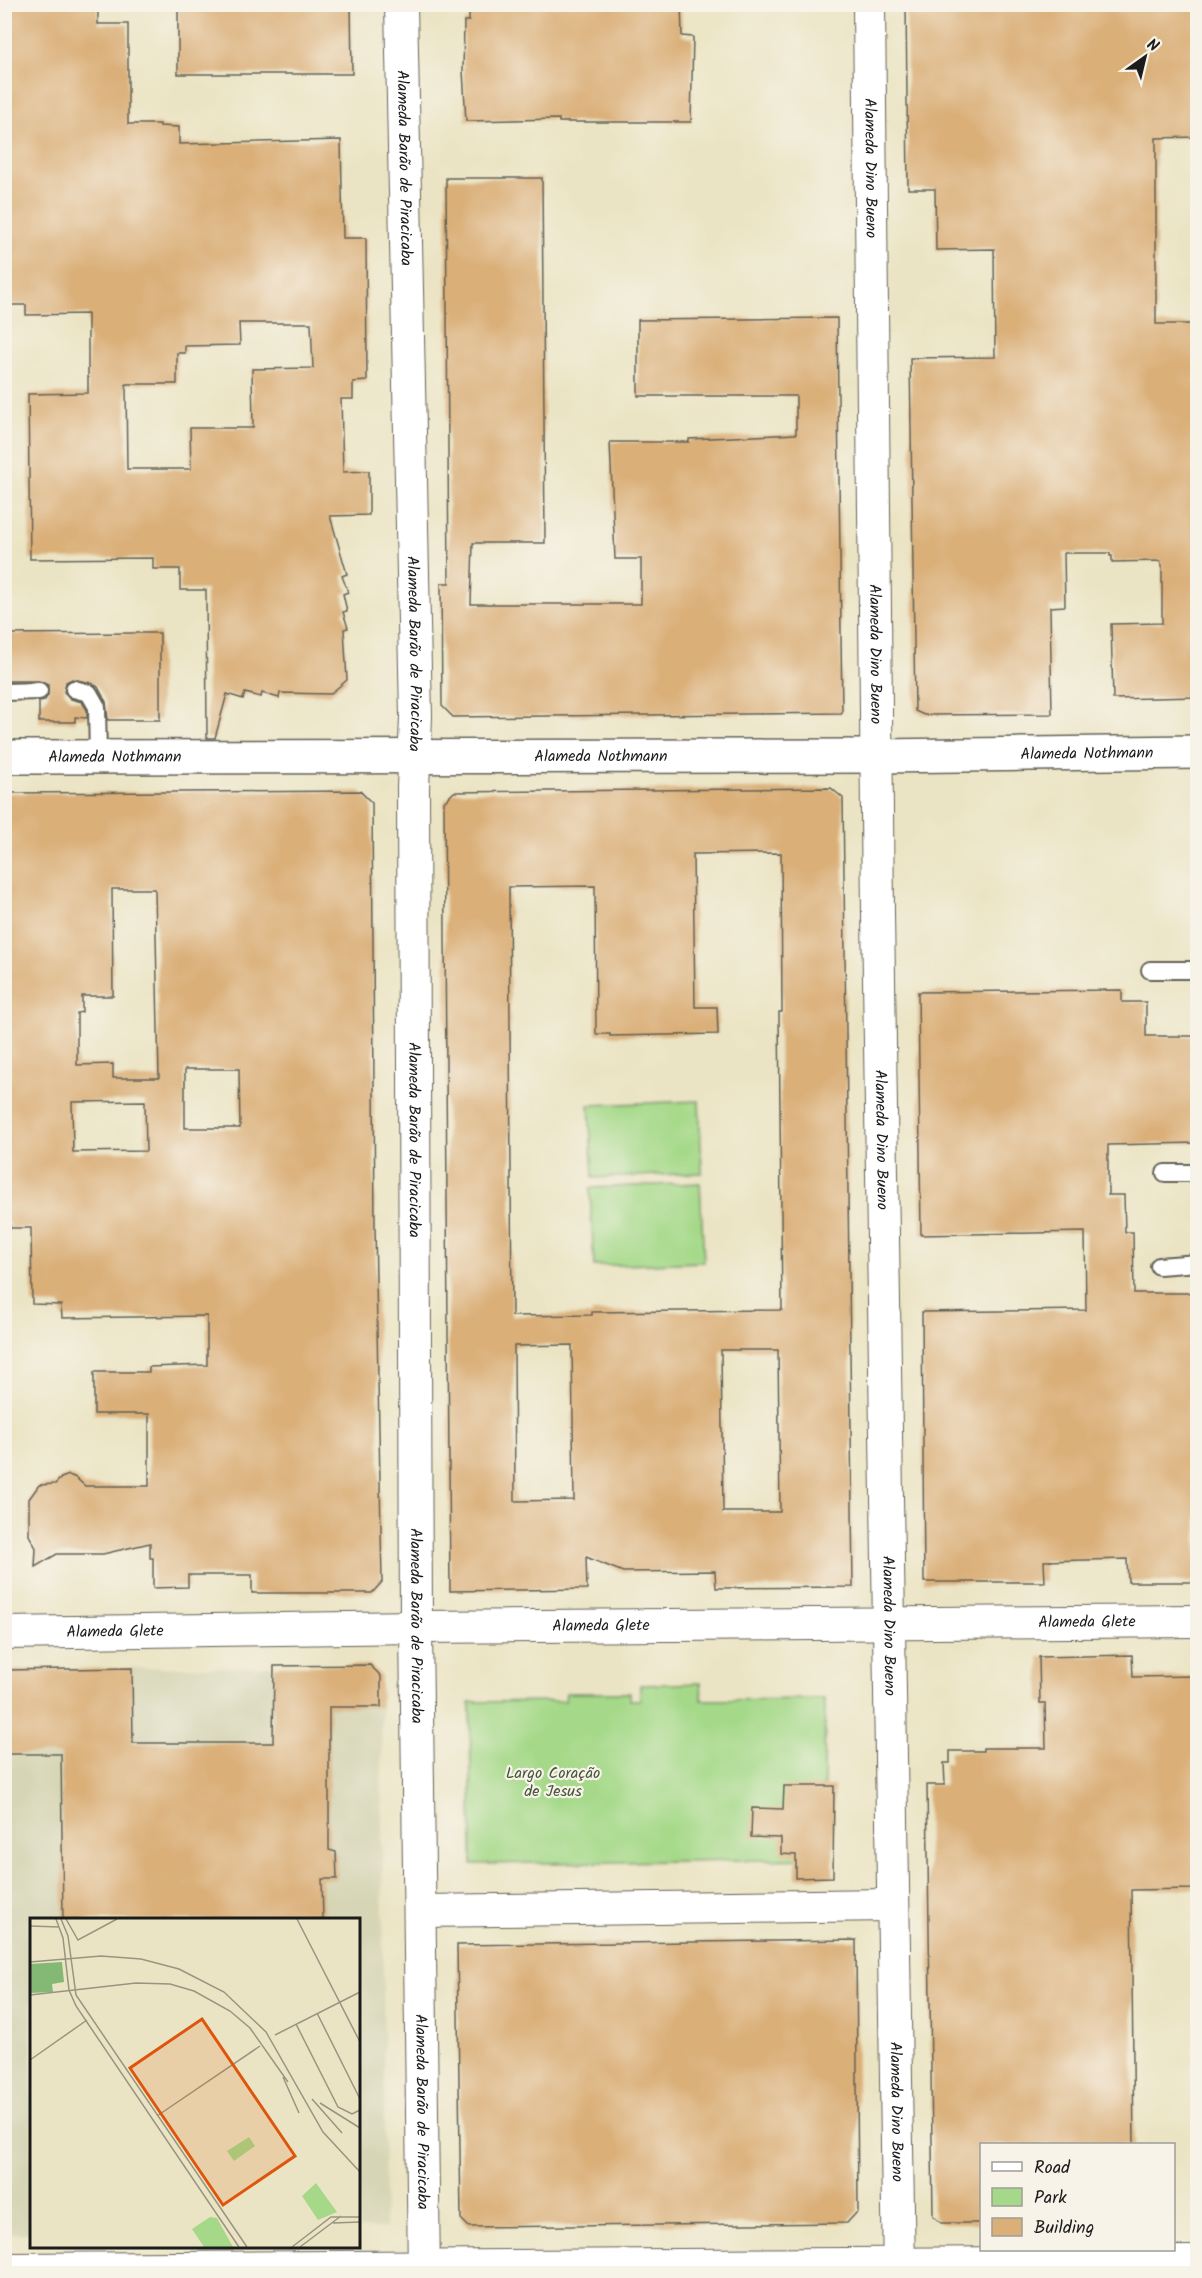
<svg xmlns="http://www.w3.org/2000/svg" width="1202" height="2278" font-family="Kalam,sans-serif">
  <rect width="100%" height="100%" fill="#f7f3e8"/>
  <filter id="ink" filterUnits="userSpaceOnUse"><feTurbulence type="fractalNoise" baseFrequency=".0167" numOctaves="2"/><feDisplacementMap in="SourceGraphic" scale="12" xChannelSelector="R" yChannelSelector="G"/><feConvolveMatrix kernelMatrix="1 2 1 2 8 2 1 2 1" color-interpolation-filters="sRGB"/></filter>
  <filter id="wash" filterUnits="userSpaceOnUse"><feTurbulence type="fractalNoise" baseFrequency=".008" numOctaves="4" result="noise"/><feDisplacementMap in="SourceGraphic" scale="24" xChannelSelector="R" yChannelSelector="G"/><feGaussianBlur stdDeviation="1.35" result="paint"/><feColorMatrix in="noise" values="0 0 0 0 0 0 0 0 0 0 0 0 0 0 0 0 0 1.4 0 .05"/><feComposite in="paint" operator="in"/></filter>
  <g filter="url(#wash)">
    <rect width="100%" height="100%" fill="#ebe4c4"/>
    <polygon fill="#d6d5b5" points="370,1665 381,1676 385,2228 359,2229 358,1920 32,1920 31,2233 5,2234 4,1754 133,1753 132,1668"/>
    <g fill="#a5d989" stroke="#607a52" stroke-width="1.5">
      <polygon points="699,1101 702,1173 593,1178 589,1105"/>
      <polygon points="700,1183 704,1262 594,1266 590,1188"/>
      <polygon points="701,1683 702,1700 825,1699 823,1859 472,1864 470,1702 565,1701 566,1693 630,1693 630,1700 640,1700 640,1685"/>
    </g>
    <g id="blocks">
      <g fill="#daaf78" fill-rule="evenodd">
        <path d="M4 4H98V24H128V124H160V126L179 127V144L341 140 343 238H366L367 381 353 382V399H341L343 472 369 471V515L330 516 347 574 342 576 348 592 343 594 347 611 343 612 348 628 344 629 347 680 330 694 280 693 279 698 262 693 261 697 245 693 243 699 227 694 215 738H207L206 590H180V569H153V558L30 559 28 394 88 393V314L26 315V305H6ZM239 323H311L313 368 252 369 253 428H190L191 469H127L126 384H177V353H185V346L240 345Z"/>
        <polygon points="178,4 351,4 352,74 178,74"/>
        <polygon points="469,4 681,4 682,36 693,37 691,122 559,122 559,119 466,121 463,71 464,21 469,21"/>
        <polygon points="906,4 1197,4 1197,137 1156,138 1156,324 1197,324 1197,697 1113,699 1111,624 1162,623 1162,565 1160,561 1112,562 1112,556 1110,556 1110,553 1064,553 1065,606 1050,607 1052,714 924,715 915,711 910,358 995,357 994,249 936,250 935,189 908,189"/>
        <polygon points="446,178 542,178 545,543 473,543 471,604 641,604 641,559 615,559 610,442 689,442 689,439 796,434 796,396 638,396 638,320 837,318 842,713 453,717 442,706 441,583 449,583"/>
        <polygon points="137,633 160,633 160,720 108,720 106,702 98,687 92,683 72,679 66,682 64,692 71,699 82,702 87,710 87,718 75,717 75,722 39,722 39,702 45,700 48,695 48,685 39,681 4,681 4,634"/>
        <path d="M831 788 843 798 853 1587 716 1588 715 1571 623 1572 586 1557 587 1589 450 1591 444 802 454 792ZM781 853 782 1012H779L782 1310 592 1312V1315L512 1316 509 887 595 886 596 1034H610V1036L718 1034 717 1007H695L693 854ZM572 1345 574 1500 515 1501 514 1346ZM721 1350H778L780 1512H723Z"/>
        <path d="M360 791 372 803 375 1227 382 1582 372 1593H252V1575H188V1587L153 1588V1558H150V1543L103 1554H57L35 1567 36 1548 29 1535V1499L39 1485 55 1484 61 1478 69 1475 76 1478 85 1486H149V1414H94V1372H149V1367L207 1365V1316L62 1318 61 1305 32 1304 31 1228H10V1223H4V793ZM112 889H155L159 1078H113V1064L77 1065V1013L82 1012V996H113ZM185 1069H239L240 1128H185ZM145 1101 146 1151 73 1152 72 1102Z"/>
        <polygon points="1122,990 1122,1002 1146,1002 1146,1036 1197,1036 1197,1143 1108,1145 1108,1195 1124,1195 1125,1232 1133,1232 1134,1293 1197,1293 1197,1582 1128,1582 1127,1559 1044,1561 1045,1582 924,1582 922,1312 1086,1310 1085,1232 921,1235 918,992"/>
        <polygon points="1132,1655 1133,1677 1197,1676 1197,1889 1131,1890 1134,2145 981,2145 981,2223 941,2223 933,2216 927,1785 945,1785 944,1763 950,1763 950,1751 983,1751 983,1748 1046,1748 1045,1703 1040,1703 1039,1657"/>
        <polygon points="370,1665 381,1676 381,1707 329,1707 329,1850 336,1852 337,1879 322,1879 323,1920 63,1920 61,1754 4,1754 4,1670 132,1668 133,1743 273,1743 274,1666"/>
        <polygon points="784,1786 834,1786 833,1877 796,1878 796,1855 781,1854 781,1838 751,1837 752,1808 783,1809"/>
        <polygon points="856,1940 858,2211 847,2223 469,2227 461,2219 457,1945"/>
      </g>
    </g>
  </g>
  <g filter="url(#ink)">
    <use href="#blocks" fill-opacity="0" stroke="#646257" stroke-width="1.5"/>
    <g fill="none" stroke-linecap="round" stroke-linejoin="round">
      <g stroke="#646257" stroke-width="20">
        <g id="lane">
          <polyline points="74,689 89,693 97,707 98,757"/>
          <polyline points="4,692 39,691"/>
          <polyline points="1150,970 1198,970"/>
          <polyline points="1165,1173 1198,1173"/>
          <polyline points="1159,1266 1198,1263"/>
        </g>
      </g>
      <g stroke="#646257" stroke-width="34">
        <g id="street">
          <path id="s1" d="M401 4 416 717 413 788 416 1627 424 2274"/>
          <path id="s2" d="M869 4 878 914 899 2274"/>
          <path id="s3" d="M4 1633 416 1627 1198 1621"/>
          <polyline points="420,1911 892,1905"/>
          <polyline points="4,2269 1198,2262"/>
        </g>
      </g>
      <g stroke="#646257" stroke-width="36">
        <g id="secondary">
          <path id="s4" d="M4 757 876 756 1198 752"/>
        </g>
      </g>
      <use href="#lane" stroke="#fff" stroke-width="16"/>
      <use href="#street" stroke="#fff" stroke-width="32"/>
      <use href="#secondary" stroke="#fff" stroke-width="33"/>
    </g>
  </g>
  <g text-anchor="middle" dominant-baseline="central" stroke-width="4.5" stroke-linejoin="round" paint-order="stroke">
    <g font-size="16" fill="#1c1c1c" stroke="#f7f3e8">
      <text stroke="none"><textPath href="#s1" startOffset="164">Alameda Barão de Piracicaba</textPath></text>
      <text stroke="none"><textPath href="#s2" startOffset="164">Alameda Dino Bueno</textPath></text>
      <text stroke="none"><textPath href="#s1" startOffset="650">Alameda Barão de Piracicaba</textPath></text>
      <text stroke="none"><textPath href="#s2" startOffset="650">Alameda Dino Bueno</textPath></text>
      <text stroke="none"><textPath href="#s4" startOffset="1083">Alameda Nothmann</textPath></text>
      <text stroke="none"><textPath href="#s4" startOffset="597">Alameda Nothmann</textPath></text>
      <text stroke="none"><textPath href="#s4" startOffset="111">Alameda Nothmann</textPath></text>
      <text stroke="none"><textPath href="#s1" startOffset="1136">Alameda Barão de Piracicaba</textPath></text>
      <text stroke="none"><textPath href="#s2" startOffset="1136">Alameda Dino Bueno</textPath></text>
      <text stroke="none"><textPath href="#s3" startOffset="1083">Alameda Glete</textPath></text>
      <text stroke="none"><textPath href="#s1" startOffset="1622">Alameda Barão de Piracicaba</textPath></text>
      <text stroke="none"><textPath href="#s2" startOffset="1622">Alameda Dino Bueno</textPath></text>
      <text stroke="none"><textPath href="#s3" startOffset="597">Alameda Glete</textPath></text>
      <text stroke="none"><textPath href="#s3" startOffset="111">Alameda Glete</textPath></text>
      <text stroke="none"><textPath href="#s1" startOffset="2108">Alameda Barão de Piracicaba</textPath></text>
      <text stroke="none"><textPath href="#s2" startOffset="2108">Alameda Dino Bueno</textPath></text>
    </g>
    <g font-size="16" fill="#45553d" stroke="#f7f3e8">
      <text x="553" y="1773">Largo Coração<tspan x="553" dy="18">de Jesus</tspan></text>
    </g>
  </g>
  <g transform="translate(30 1918)">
    <rect width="330" height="330" fill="#ebe4c4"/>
    <path d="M219 219 225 228 204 243 197 233ZM286 265 307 294 288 302 272 278ZM180 299 187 300 203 329H174L162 311Z" fill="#a5d989"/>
    <path d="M32 44 34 64 22 66 23 74 0 75V46Z" fill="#84b975"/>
    <path fill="none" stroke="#989481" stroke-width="1.5" d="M26 1 33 20 39 72 46 88 209 329M31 1 38 18 46 77 217 329M36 1 48 22 87 1M267 1 330 124M0 8 29 9M0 44 71 38 111 41 149 51 194 74 236 114 293 214 330 254M0 77 106 65 140 66 164 73 200 93 220 110 258 164M287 95 330 181M266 106 308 189 322 196 330 192M245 117 330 74M0 142 57 102M253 159 269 195M282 181 312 215M290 185 330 210M127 198 230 128M303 305 330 304M262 329 301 299H330M270 329 311 298"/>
    <path fill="#de560d" fill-opacity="0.15" stroke="#de560d" stroke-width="3" d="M172 101 265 238 193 287 100 150Z"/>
    <rect width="330" height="330" fill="none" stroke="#1c1c1c" stroke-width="3"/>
  </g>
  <rect width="1202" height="2278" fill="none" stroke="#f7f3e8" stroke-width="24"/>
  <rect x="980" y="2143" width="195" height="108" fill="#f7f3e8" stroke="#9f9d96" stroke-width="1.5"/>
  <rect x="992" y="2162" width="30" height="9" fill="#ffffff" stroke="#9f9d96" stroke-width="1.5"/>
  <text x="1034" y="2173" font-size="18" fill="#1c1c1c">Road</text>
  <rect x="992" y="2188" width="30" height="18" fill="#a5d989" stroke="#9f9d96" stroke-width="1.5"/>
  <text x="1034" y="2203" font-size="18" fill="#1c1c1c">Park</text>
  <rect x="992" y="2218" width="30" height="18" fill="#daaf78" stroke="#9f9d96" stroke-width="1.5"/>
  <text x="1034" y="2233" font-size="18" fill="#1c1c1c">Building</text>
  <g transform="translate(1145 57) rotate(34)" stroke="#f7f3e8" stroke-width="4.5" paint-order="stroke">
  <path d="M0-4.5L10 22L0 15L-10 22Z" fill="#1c1c1c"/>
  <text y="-9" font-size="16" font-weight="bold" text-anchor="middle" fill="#1c1c1c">N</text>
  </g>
</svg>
